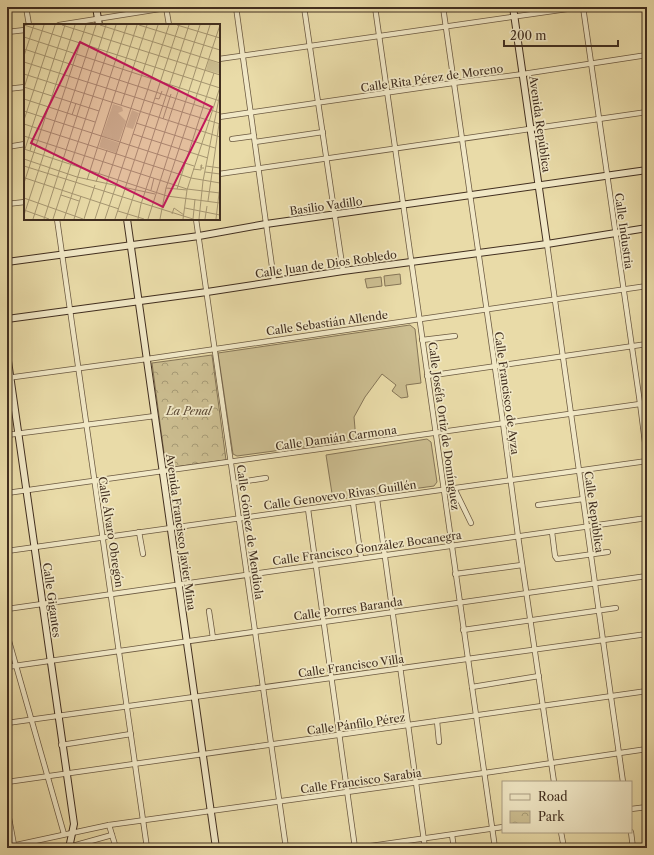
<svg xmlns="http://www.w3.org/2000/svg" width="654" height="855" font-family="'Libre Caslon Text',serif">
  <defs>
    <pattern id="park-crowns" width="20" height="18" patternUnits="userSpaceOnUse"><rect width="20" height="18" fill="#ccbe91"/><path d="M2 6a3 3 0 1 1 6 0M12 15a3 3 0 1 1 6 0" fill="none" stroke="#a79b76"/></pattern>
  </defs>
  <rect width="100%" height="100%" fill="#e9dba8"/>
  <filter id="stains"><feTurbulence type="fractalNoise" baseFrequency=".005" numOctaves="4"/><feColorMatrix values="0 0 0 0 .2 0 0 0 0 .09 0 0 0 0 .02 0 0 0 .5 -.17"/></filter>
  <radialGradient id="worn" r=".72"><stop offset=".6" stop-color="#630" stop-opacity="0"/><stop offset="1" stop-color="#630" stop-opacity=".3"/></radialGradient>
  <polygon fill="url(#park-crowns)" stroke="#867658" points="212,355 226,460 166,468 152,363"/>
  <g fill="#ccbe91" stroke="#867658">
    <polygon points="400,274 401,284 385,286 384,276"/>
    <polygon points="381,277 382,286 367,288 365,279"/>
    <polygon points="410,325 415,329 421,383 406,385 408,397 401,398 392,391 396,385 382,374 365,397 354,417 356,440 237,456 233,454 218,353"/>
    <polygon points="427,439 431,442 437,482 434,486 333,500 326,455"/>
  </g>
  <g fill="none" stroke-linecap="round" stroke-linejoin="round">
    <g stroke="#6b5941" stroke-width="6">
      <g id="street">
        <polyline points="26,7 29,25"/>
        <polyline points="166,7 169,25"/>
        <polyline points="236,7 274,281"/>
        <polyline points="304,7 343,271"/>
        <polyline points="375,7 495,848"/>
        <polyline points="443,7 503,423 518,536 554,782"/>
        <polyline points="583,7 640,403 647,458"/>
        <polyline points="59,25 172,7"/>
        <polyline points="7,32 25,30"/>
        <polyline points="219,59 581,7"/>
        <polyline points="7,89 25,87"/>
        <polyline points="219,117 453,83 523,74 647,55"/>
        <polyline points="232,139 254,136"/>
        <polyline points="255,142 323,132"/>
        <polyline points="7,147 25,144"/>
        <polyline points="219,174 647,112"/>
        <polyline points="7,204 25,202"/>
        <polyline points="57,219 147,848"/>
        <polyline points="196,219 286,848"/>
        <polyline points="547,244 623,782"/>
        <polyline points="422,340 455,336"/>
        <polyline points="427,376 647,344"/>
        <polyline points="7,378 147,359 647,286"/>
        <polyline points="7,435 155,416"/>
        <polyline points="234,483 266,478"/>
        <polyline points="454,488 471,523"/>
        <polyline points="7,493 647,403"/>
        <polyline points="377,499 425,848"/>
        <polyline points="353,503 361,558"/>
        <polyline points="538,505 583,499"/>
        <polyline points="308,509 355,848"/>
        <polyline points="139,532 143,554"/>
        <polyline points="552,532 555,556 557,559 608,552"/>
        <polyline points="7,551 647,461"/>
        <polyline points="455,574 522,565"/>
        <polyline points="7,609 647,518"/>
        <polyline points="209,611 213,638"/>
        <polyline points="463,630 616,608"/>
        <polyline points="7,634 64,834"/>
        <polyline points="7,667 647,576"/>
        <polyline points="472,687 539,676"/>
        <polyline points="437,721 439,742"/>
        <polyline points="7,723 647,634"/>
        <polyline points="61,745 131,734"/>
        <polyline points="7,782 647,691"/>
        <polyline points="631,809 647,807"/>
        <polyline points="9,818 14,845"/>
        <polyline points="109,825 116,848"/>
        <polyline points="561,832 564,848"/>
        <polyline points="631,832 633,848"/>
        <polyline points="452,835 454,848"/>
        <polyline points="7,847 109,825 484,773 647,749"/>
        <polyline points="69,847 112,835"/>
        <polyline points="357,848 503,827"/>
      </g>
    </g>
    <g stroke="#412e1f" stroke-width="8">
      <g id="secondary">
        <polyline points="96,7 99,25"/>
        <polyline points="513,7 547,244"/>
        <polyline points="127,219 216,848"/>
        <polyline points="7,262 199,236 266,224 647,170"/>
        <polyline points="7,319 207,292 343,271 547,244 647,228"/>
        <polyline points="7,354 74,824 69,848"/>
      </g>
    </g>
    <use href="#street" stroke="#f1e8c6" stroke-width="4.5"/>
    <use href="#secondary" stroke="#f1e8c6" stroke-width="6"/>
  </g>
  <g text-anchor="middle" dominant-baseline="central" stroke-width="3.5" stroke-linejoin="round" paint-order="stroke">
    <g font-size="11" fill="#412e1f" stroke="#f1e8c6">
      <text transform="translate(432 78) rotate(-8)">Calle Rita Pérez de Moreno</text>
      <text transform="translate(540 124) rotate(82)">Avenida República</text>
      <text transform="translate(326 206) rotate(-8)">Basilio Vadillo</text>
      <text transform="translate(624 231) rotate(82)">Calle Industria</text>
      <text transform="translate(326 264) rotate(-8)">Calle Juan de Dios Robledo</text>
      <text transform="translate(327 323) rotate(-8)">Calle Sebastián Allende</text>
      <text transform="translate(507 393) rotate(82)">Calle Francisco de Ayza</text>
      <text transform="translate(444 426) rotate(82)">Calle Joséfa Ortiz de Domínguez</text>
      <text transform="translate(336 438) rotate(-8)">Calle Damián Carmona</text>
      <text transform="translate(340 495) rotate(-8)">Calle Genovevo Rivas Guillén</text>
      <text transform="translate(594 512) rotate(82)">Calle República</text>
      <text transform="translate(111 532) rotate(81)">Calle Álvaro Obregón</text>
      <text transform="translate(181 532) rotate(82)">Avenida Francisco Javier Mina</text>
      <text transform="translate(250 532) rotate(82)">Calle Gómez de Mendiola</text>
      <text transform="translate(367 548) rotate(-8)">Calle Francisco González Bocanegra</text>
      <text transform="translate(52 600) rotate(82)">Calle Gigantes</text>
      <text transform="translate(348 609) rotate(-8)">Calle Porres Baranda</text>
      <text transform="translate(351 666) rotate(-8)">Calle Francisco Villa</text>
      <text transform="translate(356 724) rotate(-8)">Calle Pánfilo Pérez</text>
      <text transform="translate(361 781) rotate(-8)">Calle Francisco Sarabia</text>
    </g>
    <g font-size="11" font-style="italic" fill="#5d4b36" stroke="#f1e8c6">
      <text x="189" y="411">La Penal</text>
    </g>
  </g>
  <g transform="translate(24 24)">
    <rect width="196" height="196" fill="#e9dba8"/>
    <path d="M185 36 196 40V50L182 46Z" fill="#ccbe91"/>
    <path d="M78 113 95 119 92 129 75 123Z" fill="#ccbe91"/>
    <path d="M89 80 98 83 99 87 94 89 102 97 95 117 78 112ZM108 86 115 89 109 105 102 103Z" fill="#ccbe91"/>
    <path fill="none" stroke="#a69671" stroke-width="1" d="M0 1 196 64M38 1 196 51M76 1 196 39M115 1 196 26M153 1 196 14M0 13 196 77M0 25 196 89M0 32 10 1M0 38 196 100M0 50 196 113M0 63 75 87M0 64 20 1M131 74 135 75 138 67M0 75 71 98M97 81 123 1M0 87 170 142M48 91 52 79M139 95 147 70M0 96 31 1M112 99 191 124M0 100 167 154 196 159M109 110 184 134M0 112 163 165 196 169M0 125 143 172 196 179M6 127 9 115M0 128 41 1M0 135 53 153 131 170M0 142 169 195M182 142 196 144M169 145 177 146V144L178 141H177V144H180M181 148 196 150M1 154 95 185M63 156 113 1M72 158 83 126M0 159 51 1M142 164 163 166M153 165 190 49M127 166 130 154M37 171 55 177M0 174 59 195M184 177 195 100M161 184 196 191M0 186 25 195M94 187 120 195M148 190 150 184 160 191M0 191 62 1M9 195 72 1M20 195 82 1M29 195 92 1M40 195 103 1M50 195 57 172M60 195 71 161M71 195 134 1M81 195 145 1M91 195 155 1M102 195 165 1M114 195 117 180 176 1M124 195 186 1M136 195 142 164 196 1M159 195 163 166 196 63M169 195 171 175M175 195 179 157 196 69M181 195 183 182M192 195 196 161"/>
    <path fill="#c2185b" fill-opacity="0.15" stroke="#c2185b" stroke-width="2" d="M56 18 188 83 139 183 7 119Z"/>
    <rect width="196" height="196" fill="none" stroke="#412e1f" stroke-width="2"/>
  </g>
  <rect width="654" height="855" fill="none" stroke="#e9dba8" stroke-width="24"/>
  <rect x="8" y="8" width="638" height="839" fill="none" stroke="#412e1f" stroke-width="2"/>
  <rect x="12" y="12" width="630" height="831" fill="none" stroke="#412e1f"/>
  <rect x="502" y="781" width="130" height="52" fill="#f1e8c6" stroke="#ab9e83"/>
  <rect x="510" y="794" width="20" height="6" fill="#f1e8c6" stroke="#ab9e83"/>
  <text x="538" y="801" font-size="12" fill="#412e1f">Road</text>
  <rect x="510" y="811" width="20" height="12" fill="url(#park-crowns)" stroke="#ab9e83"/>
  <text x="538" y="821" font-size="12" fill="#412e1f">Park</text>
  <path d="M504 40v6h114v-6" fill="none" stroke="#412e1f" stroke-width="2"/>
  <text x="510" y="40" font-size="12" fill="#412e1f" stroke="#f1e8c6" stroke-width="3" paint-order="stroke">200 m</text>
  <rect width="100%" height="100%" filter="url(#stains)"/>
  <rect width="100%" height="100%" fill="url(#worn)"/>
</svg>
